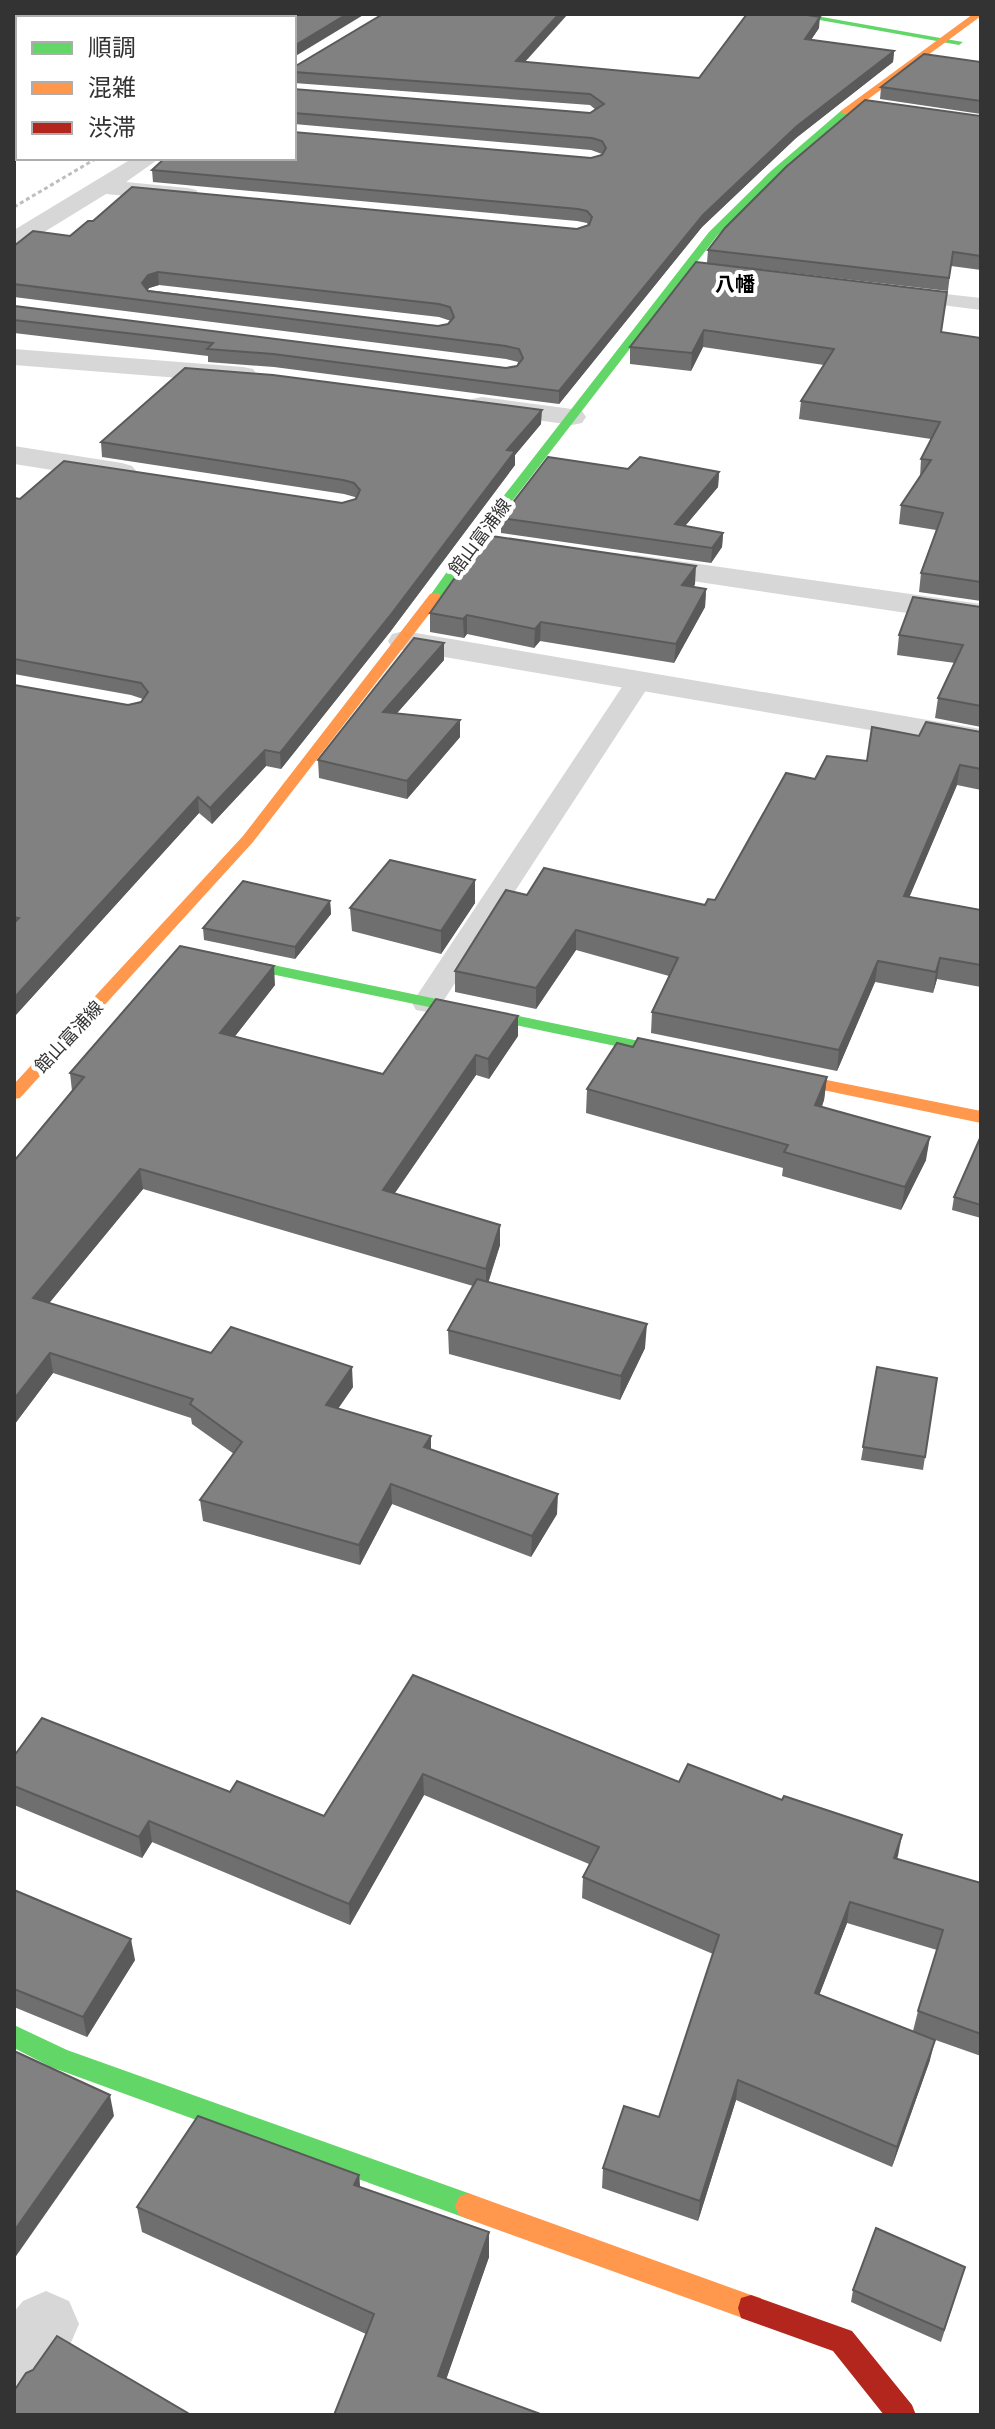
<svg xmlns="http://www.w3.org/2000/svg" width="995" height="2429" font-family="Signika,'Noto Sans JP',sans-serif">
  <rect width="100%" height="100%" fill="#fff"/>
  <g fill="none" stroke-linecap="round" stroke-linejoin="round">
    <g fill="#d7d7d7" fill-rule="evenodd">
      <polygon points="901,289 981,298 981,310 894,299 891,295"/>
      <polygon points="639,673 648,676 652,681 442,1003 438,1010 427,1012 416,1010 412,1003 626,681 630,676"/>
    </g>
    <g fill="#d7d7d7" fill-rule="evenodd">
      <polygon points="133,158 160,158 126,182 188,188 196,190 200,195 196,200 188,202 106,194 23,245 14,247 14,230"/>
      <polygon points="14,349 243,367 253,369 257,375 253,381 243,383 14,365"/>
      <polygon points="482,397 572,409 582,411 586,417 582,423 572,425 472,411 468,405 472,399"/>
      <polygon points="14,446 122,463 132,466 137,472 132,478 122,481 14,464"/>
      <polygon points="636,555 981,604 981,624 625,571 620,564 625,557"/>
      <polygon points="404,631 981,729 981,749 392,648 388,641 392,634"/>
      <polygon points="46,2291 69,2301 79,2324 69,2347 38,2392 14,2401 14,2312 23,2301"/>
    </g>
    <g fill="#63d668" fill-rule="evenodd">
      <polygon points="786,14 805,14 963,42 959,45"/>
      <polygon points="842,110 850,112 777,175 717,236 479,544 440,600 430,600 429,597 471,538 709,232 771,171"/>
      <polygon points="215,953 692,1052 700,1057 692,1062 209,961 207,958 209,955"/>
      <polygon points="14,2025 67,2050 468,2193 477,2197 481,2206 477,2215 468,2219 51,2067 14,2048"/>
    </g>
    <g fill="#ff974d" fill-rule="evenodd">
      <polygon points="973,14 981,16 848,114 842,114 842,110"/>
      <polygon points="435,593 440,594 440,600 253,842 20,1098 14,1099 14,1084 243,836 430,594"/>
      <polygon points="767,1068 981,1111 981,1123 761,1077 759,1073 761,1069"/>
      <polygon points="468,2193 751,2295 761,2298 764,2308 761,2318 751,2321 468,2219 459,2215 455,2206 459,2197"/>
    </g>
    <polygon fill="#b3261e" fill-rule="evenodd" points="751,2295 852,2331 912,2405 916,2415 884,2415 833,2351 741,2318 738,2308 741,2298"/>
    <polyline stroke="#bebebe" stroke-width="3" stroke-dasharray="4 3" stroke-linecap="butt" points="14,207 97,158"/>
  </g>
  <g fill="#6f6f6f" fill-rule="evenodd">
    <polygon points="14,14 365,14 294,18 18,18 18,23 14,22"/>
    <rect x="14" y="28" width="4" height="52"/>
    <path d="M819 28 811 40 894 51 893 62 796 138 702 227 559 404 274 367 208 362V356L14 333V306L506 368 517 366 518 362 506 359 14 297V246L70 236 577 229 588 225 587 223 577 221 153 182 152 170 591 158 602 154 591 150 294 124V89L590 113 596 110 590 105 294 83V67L525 62 699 78ZM159 285 439 317 451 321 448 324 438 326 148 290 149 288Z"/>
    <polygon points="981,62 981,114 880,99 881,87"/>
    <polygon points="981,116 981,270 951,266 948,291 707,263 708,250"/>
    <polygon points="696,262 942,332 981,338 981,601 919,592 921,573 936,530 899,524 901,505 920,477 921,459 931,439 799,419 801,401 824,365 703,347 691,371 630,364 630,347"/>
    <polygon points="541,424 515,455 515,465 390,632 281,769 266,766 212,824 199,813 14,1017 14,685 128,705 141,702 143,699 131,695 14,674 14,498 342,503 356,499 355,497 344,494 102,457 101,442"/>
    <polygon points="628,469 719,472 718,487 685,526 723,533 722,547 711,563 501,533 501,518"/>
    <polygon points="695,584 694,587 706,589 705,607 674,663 540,641 534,648 467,634 464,638 430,632 430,613"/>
    <polygon points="981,607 981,727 935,718 938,698 955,663 897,655 899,635"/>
    <polygon points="444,643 444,660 397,713 460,720 460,737 407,799 319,778 318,760"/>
    <polygon points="981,732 981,790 957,785 909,897 981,910 981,987 937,979 933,993 875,982 837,1071 651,1033 652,1012 669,976 576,950 536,1009 455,992 455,971 527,895 705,905 715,900 815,779 867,761 919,736"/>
    <polygon points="475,880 475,903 441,954 352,931 350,908"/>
    <polygon points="330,901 331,914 295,959 204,940 203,928"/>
    <polygon points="275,985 235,1036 383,1074 518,1036 489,1079 476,1075 395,1193 500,1245 488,1282 645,1348 620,1400 449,1354 448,1330 473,1286 143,1189 49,1303 211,1353 353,1387 338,1408 431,1436 431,1450 557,1514 531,1557 392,1504 360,1565 203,1521 200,1500 234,1454 192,1424 191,1418 53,1373 14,1425 14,1161 72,1091 70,1073"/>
    <polygon points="633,1047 827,1077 824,1100 822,1107 926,1160 901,1210 782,1176 783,1168 586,1113 587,1089"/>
    <polygon points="981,1136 981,1218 952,1210 954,1197"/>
    <polygon points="877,1367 937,1378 923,1470 861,1460"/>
    <path d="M413 1675 679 1782 897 1859 981 1883V2056L927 2037 930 2060 892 2167 736 2100 698 2221 602 2188 603 2168 659 2117 713 1954 582 1898 583 1877 589 1864 424 1795 350 1925 152 1842 142 1858 14 1805V1756L230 1792 324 1816ZM847 1923 937 1950 918 2011 913 2031 819 1995Z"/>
    <polygon points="14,1890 135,1960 87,2037 14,2007"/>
    <polygon points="359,2175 360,2187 489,2232 489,2257 446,2379 334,2415 366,2334 142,2232 137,2207"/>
    <polygon points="965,2267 941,2342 851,2302 853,2290"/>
  </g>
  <g fill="#5a5a5a">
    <polygon points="347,14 365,14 294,57 294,46"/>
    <polygon points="559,14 568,14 516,72 516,61"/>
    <polygon points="820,17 819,28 804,50 805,39"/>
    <polygon points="894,51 893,62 796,138 702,227 559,404 559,391 703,215 797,126"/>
    <polygon points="14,114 18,114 18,125 14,126"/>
    <polygon points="18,139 18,152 14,155 14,142"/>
    <polygon points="158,272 159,285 149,288 143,296 142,283 148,275"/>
    <polygon points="704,330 703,347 691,371 692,353"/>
    <polygon points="542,410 541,424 515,455 515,465 390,632 281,769 280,753 507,450"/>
    <polygon points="719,472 718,487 674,539 675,524"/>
    <polygon points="723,533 722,547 711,563 712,548"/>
    <polygon points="696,566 695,584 681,604 682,585"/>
    <polygon points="706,589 705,607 674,663 676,644"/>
    <polygon points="467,615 467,634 464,638 463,619"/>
    <polygon points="541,622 540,641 534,648 535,629"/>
    <polygon points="444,643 444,660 383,729 383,712"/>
    <polygon points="460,720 460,737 407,799 407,781"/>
    <polygon points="265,750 266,766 212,824 210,808"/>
    <polygon points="960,765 957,785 901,917 904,896"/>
    <polygon points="198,797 199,813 14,1017 14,998"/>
    <polygon points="475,880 475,903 441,954 441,931"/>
    <polygon points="330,901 331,914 295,959 295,947"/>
    <polygon points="576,930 576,950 536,1009 536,988"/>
    <polygon points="940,958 937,979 933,993 936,972"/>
    <polygon points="878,961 875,982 837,1071 839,1050"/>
    <polygon points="274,966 275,985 222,1053 220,1033"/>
    <polygon points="518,1016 518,1036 489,1079 488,1059"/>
    <polygon points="476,1055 476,1075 383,1210 383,1190"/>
    <polygon points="827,1077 824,1100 812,1128 815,1105"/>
    <polygon points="930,1137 926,1160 901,1210 905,1187"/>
    <polygon points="140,1169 143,1189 37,1318 33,1298"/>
    <polygon points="500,1225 500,1245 486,1290 486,1269"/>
    <polygon points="647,1324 645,1348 620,1400 621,1376"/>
    <polygon points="50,1353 53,1373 14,1425 14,1399"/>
    <polygon points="352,1367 353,1387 327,1425 326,1405"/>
    <polygon points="431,1436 431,1457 424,1447"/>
    <polygon points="391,1484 392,1504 360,1565 359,1545"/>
    <polygon points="558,1494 557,1514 531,1557 532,1536"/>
    <polygon points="423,1774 424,1795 350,1925 349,1904"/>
    <polygon points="149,1821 152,1842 142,1858 139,1837"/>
    <polygon points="902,1835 898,1856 890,1879 894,1858"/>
    <polygon points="850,1902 847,1923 812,2014 815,1993"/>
    <polygon points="131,1939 135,1960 87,2037 83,2017"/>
    <polygon points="935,2040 930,2060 892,2167 897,2147"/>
    <polygon points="738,2080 736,2100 698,2221 700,2201"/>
    <polygon points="110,2095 114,2116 14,2259 14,2231"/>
    <polygon points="359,2175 361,2200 354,2185"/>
    <polygon points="489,2232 489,2257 439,2400 438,2376"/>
  </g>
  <g fill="#818181" stroke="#5a5a5a" stroke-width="2" fill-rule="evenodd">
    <polygon points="19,14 347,14 294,46 294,18 19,18"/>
    <path d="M383 14H559L516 61 699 78 747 14H801L820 17 805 39 894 51 797 126 703 215 559 391 273 354 207 349 213 343 14 320V306L506 368 517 366 523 358 519 349 506 346 14 284V246L33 231 70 236 88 221H93L132 187 577 229 589 225 592 217 587 211 578 209 152 170 165 158H294V132L591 158 602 155 606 148 602 141 592 138 294 113V89L590 113 604 104 590 94 294 72V67ZM158 272 439 304 450 307 454 317 448 324 438 326 148 291 142 283 148 275Z"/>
    <rect x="14" y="28" width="4" height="41"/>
    <polygon points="924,54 981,62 981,101 881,87"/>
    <rect x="14" y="85" width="4" height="29"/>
    <polygon points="865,100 981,116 981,256 953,252 949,278 708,250 725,228 786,167"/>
    <polygon points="18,130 18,139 14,142 14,132"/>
    <polygon points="696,262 947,292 941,332 981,338 981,582 921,573 943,513 901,505 931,460 921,459 940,422 801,401 834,349 704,330 692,353 630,347"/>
    <polygon points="185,368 273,375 542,410 507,450 515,451 389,617 280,753 265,750 210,808 198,797 14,998 14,923 19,918 14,917 14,685 128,705 141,702 148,692 141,683 14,659 14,498 20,499 64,461 342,503 356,499 360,490 354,483 343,480 101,442"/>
    <polygon points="548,457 628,469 640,457 719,472 675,524 723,533 712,548 501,518"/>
    <polygon points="485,535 696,566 682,585 706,589 676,644 541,622 535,629 467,615 463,619 430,613"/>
    <polygon points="913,597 981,607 981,706 938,698 963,645 899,635"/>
    <polygon points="414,638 444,643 383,712 460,720 407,781 318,760"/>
    <polygon points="926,722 981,732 981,769 960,765 904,896 981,910 981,965 940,958 936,972 878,961 839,1050 652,1012 678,958 576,930 536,988 455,971 506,890 527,895 544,868 705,905 708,899 715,900 786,773 815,779 827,756 867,761 872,727 919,736"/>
    <polygon points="390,860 475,880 441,931 350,908"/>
    <polygon points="243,881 330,901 295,947 203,928"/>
    <polygon points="180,946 274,966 220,1033 383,1074 436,999 518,1016 488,1059 476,1055 383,1190 500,1225 486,1269 140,1169 33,1298 211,1353 231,1327 352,1367 326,1405 431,1436 424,1447 558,1494 532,1536 391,1484 359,1545 200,1500 242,1442 190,1404 193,1399 50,1353 14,1399 14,1161 84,1077 70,1073"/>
    <polygon points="638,1038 827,1077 815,1105 930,1137 905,1187 784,1152 788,1145 587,1089 617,1043 633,1047"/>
    <polygon points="981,1136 981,1205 954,1197"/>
    <polygon points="477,1279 647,1324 621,1376 448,1330"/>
    <polygon points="877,1367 937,1378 925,1457 863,1447"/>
    <polygon points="413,1675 679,1782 688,1764 782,1800 784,1796 902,1835 894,1858 981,1883 981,2034 918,2011 943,1930 850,1902 815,1993 935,2040 897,2147 738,2080 700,2201 603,2168 624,2106 659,2117 719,1935 583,1877 599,1847 423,1774 349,1904 149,1821 139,1837 14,1786 14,1756 42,1718 230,1792 237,1781 324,1816"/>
    <polygon points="14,1890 131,1939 83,2017 14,1989"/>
    <polygon points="14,2051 110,2095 14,2231"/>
    <polygon points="198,2116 359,2175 354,2185 489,2232 438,2376 543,2415 334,2415 374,2314 137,2207"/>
    <polygon points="876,2228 965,2267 944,2330 853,2290"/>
    <polygon points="57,2336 191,2415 14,2415 14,2391 26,2373 33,2370"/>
  </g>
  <g text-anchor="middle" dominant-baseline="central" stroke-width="8" stroke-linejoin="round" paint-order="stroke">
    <g font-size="18" fill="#333" stroke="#fff">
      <text transform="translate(480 537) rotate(-53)">館山富浦線</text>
      <text transform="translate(69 1037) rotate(-47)">館山富浦線</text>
    </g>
    <g font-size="20" font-weight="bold" fill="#000" stroke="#fff">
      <text x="735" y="284">八幡</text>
    </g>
  </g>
  <rect width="995" height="2429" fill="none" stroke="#333333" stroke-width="32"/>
  <rect x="16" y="16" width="280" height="144" fill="#ffffff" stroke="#adadad" stroke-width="2"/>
  <rect x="32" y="42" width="40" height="12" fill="#63d668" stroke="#adadad" stroke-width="2"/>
  <text x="88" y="56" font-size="24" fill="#333333">順調</text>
  <rect x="32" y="82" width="40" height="12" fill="#ff974d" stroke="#adadad" stroke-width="2"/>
  <text x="88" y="96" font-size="24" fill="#333333">混雑</text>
  <rect x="32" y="122" width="40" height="12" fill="#b3261e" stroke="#adadad" stroke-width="2"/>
  <text x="88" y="136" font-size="24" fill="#333333">渋滞</text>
</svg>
